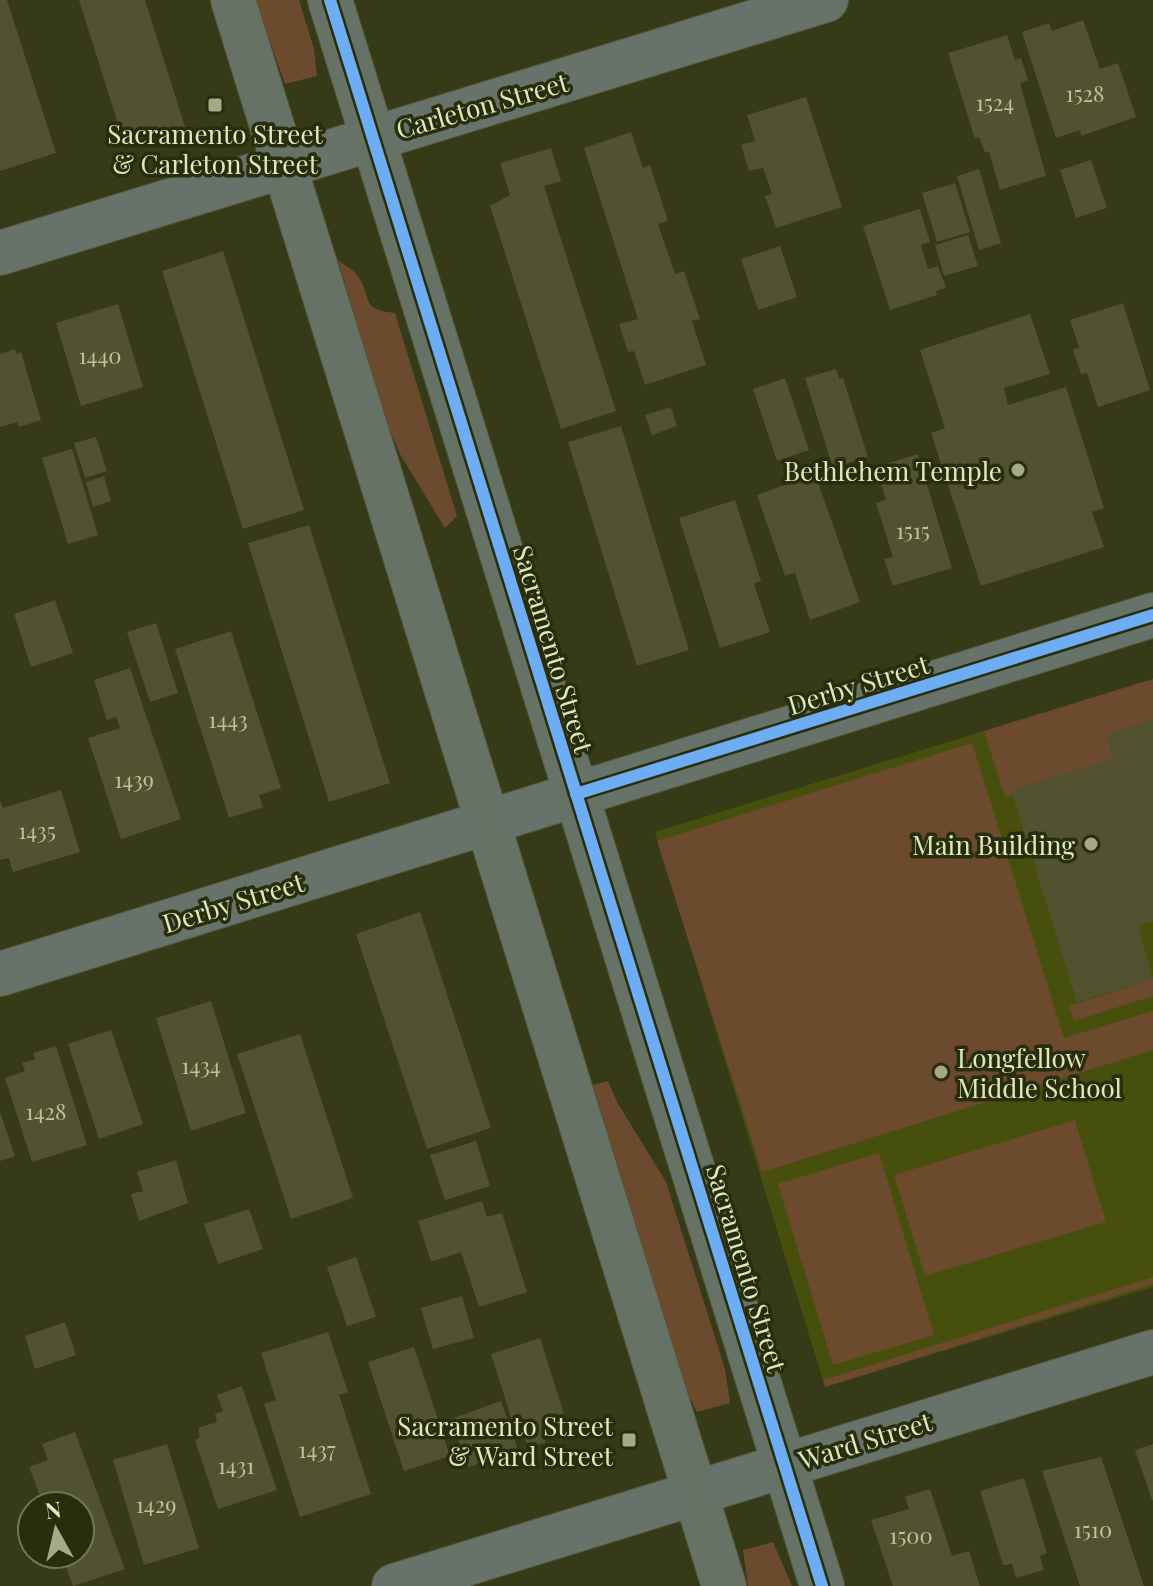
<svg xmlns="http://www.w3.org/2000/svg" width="1153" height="1586" font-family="'Playfair Display',serif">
  <rect width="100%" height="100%" fill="#363a17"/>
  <polygon fill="#474f0d" points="1153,679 1153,1287 825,1387 655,832"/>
  <g fill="#6c4a2d">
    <polygon points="255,0 299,0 314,49 317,76 285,84"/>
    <path d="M338 260C344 265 354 270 358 276 373 299 360 310 395 313L457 516 445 528 401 456 384 416Z"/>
    <polygon points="1153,679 1153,720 1107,735 1114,759 1012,790 1013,795 1005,797 984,731"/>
    <polygon points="972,743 1064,1038 1153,1011 1153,1050 762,1172 657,841"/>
    <polygon points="1153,979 1153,996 1074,1021 1069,1006"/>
    <polygon points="608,1081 617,1102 666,1182 725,1369 730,1403 697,1412 686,1390 593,1085"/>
    <polygon points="1075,1120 1106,1222 925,1276 894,1175"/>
    <polygon points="879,1153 934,1335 833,1365 778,1184"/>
    <polygon points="1153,1277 1153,1284 825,1387 823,1380"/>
    <polygon points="773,1542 792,1586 748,1586 743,1550"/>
  </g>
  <g fill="#525130">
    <polygon points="0,0 7,0 56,153 0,171"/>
    <polygon points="79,0 145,0 185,127 125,146"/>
    <polygon points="1083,20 1100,69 1118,63 1136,117 1081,136 1080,130 1056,138 1022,32 1049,23 1052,31"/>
    <polygon points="1007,35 1015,60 1021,58 1028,80 1020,83 1046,176 1000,190 989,152 985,152 979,137 975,139 948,53"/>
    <polygon points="806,97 842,207 776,228 765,196 772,194 763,168 749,171 741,145 755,141 747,115"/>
    <polygon points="631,132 643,168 650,165 668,221 658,224 675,274 684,271 700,319 692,321 706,365 645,385 634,351 628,352 619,324 638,319 584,148"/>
    <polygon points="551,148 561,181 544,186 616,411 561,429 490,206 510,195 500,163"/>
    <polygon points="1091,160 1107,208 1076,218 1060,170"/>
    <polygon points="979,169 1001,243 979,250 957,176"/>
    <polygon points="955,183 970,232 937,242 922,193"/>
    <polygon points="920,209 930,242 921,245 928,269 938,266 946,288 936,291 937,295 890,310 863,226"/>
    <polygon points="968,235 978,266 944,276 935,245"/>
    <polygon points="780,246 797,297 758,310 741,259"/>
    <polygon points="223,251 304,510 243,529 162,271"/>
    <polygon points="1123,303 1150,390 1098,407 1087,373 1081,374 1073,350 1079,347 1070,320"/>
    <polygon points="118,304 143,387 81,406 56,323"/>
    <polygon points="1030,314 1050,374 1004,388 1008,405 1066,387 1104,508 1092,512 1104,547 981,586 931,433 945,428 920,350"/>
    <polygon points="15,349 16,354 21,352 41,420 19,427 17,422 0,427 0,354"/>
    <polygon points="836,369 839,379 843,378 868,457 833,468 805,378"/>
    <polygon points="785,378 809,450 777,461 753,389"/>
    <polygon points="671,407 677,426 652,435 645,415"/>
    <polygon points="621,426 689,650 637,666 568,442"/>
    <polygon points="96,437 107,471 85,478 74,443"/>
    <polygon points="72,449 98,535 68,544 42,458"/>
    <polygon points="918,454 952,568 893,586 884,559 893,557 876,503 886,500 876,467"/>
    <polygon points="815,474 860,602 810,620 795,573 785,576 757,495"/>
    <polygon points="104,476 111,501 93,507 86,482"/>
    <polygon points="735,500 761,581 754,584 770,632 720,648 679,518"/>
    <polygon points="309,525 390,783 329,802 248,543"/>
    <polygon points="55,600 73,653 31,667 14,614"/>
    <polygon points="156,623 178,693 150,702 127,632"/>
    <polygon points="231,631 281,788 259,795 263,807 229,818 175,649"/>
    <polygon points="130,668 181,819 121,839 88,738 120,728 116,717 107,720 94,680"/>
    <polygon points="1153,720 1153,921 1138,925 1153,979 1077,1002 1011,790 1114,759 1107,735"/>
    <polygon points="61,790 80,852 13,872 9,858 0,860 0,801 3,808"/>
    <polygon points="420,912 491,1128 427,1149 356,934"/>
    <polygon points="211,1001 246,1113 191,1131 156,1018"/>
    <polygon points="111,1030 143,1124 99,1139 68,1044"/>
    <polygon points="300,1034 353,1198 291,1219 237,1054"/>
    <polygon points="56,1046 87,1145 32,1162 5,1078 25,1071 22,1063 35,1059 33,1053"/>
    <polygon points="0,1112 15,1156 0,1161"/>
    <polygon points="476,1141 490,1186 445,1200 430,1155"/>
    <polygon points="176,1160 188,1203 139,1221 131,1194 143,1191 137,1172"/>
    <polygon points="482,1201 487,1217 502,1213 527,1292 479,1307 461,1252 431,1262 418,1221"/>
    <polygon points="249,1209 263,1249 218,1264 204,1224"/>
    <polygon points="356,1257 376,1317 347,1326 327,1267"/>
    <polygon points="462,1296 474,1338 433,1349 421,1308"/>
    <polygon points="65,1322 76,1355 35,1369 25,1336"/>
    <polygon points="328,1332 348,1392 339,1395 371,1494 300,1517 264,1404 276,1400 261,1353"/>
    <polygon points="540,1338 565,1417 541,1425 546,1442 528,1448 523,1430 516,1433 491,1354"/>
    <polygon points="414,1347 450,1456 404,1471 368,1362"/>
    <polygon points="242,1386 277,1490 218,1509 195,1440 200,1437 198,1428 217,1422 215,1414 223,1411 217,1395"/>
    <polygon points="501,1401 518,1450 468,1467 451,1419"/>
    <polygon points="75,1432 125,1569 73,1586 61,1554 80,1554 80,1506 44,1506 29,1467 48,1460 42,1444"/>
    <polygon points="167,1444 199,1548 144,1565 113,1460"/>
    <polygon points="1153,1444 1153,1500 1152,1500 1135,1450"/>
    <polygon points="1101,1457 1144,1586 1080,1586 1042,1471"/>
    <polygon points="1024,1478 1047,1553 1040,1556 1044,1570 1016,1578 1012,1564 1003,1565 980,1491"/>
    <polygon points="930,1489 952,1556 969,1551 980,1586 893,1586 871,1520 909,1509 905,1497"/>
  </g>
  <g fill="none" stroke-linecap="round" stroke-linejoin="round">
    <g stroke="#525738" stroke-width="46">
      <g id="street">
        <polyline points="0,253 826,0"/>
        <polyline points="0,974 1153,615"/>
        <polyline points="394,1586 1153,1352"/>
      </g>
    </g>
    <g stroke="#525738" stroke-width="46">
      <g id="secondary">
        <polyline points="233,0 724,1586"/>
        <polyline points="330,0 822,1586"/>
      </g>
    </g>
    <use href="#street" stroke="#66726a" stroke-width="44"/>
    <use href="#secondary" stroke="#667266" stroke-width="44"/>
    <g stroke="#282d0c" stroke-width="17">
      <g id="cycleway">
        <polyline points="330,0 822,1586"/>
        <polyline points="576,794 1153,615"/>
      </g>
    </g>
    <use href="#cycleway" stroke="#6dadf4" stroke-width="12"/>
  </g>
  <g fill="#a4aa85" stroke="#282d0c" stroke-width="3">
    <rect x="207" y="97" width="16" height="16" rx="4"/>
    <circle cx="1018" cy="470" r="8"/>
    <circle cx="1091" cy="844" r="8"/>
    <circle cx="941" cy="1072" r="8"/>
    <rect x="621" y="1432" width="16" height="16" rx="4"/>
  </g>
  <g text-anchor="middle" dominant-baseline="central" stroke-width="7" stroke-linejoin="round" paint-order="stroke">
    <g font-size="22" fill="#bcc29c">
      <text x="1085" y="93">1528</text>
      <text x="995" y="102">1524</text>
      <text x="100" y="355">1440</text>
      <text x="913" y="530">1515</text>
      <text x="228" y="719">1443</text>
      <text x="134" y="779">1439</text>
      <text x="37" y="830">1435</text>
      <text x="201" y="1065">1434</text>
      <text x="46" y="1111">1428</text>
      <text x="317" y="1449">1437</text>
      <text x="236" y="1465">1431</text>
      <text x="156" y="1504">1429</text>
      <text x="1093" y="1529">1510</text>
      <text x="911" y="1535">1500</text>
    </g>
    <g font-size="26" fill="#dfe7c0" stroke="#282d0c">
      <text transform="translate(482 105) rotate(-16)">Carleton Street</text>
      <text transform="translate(554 649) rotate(73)">Sacramento Street</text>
      <text transform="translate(858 684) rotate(-17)">Derby Street</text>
      <text transform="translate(233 902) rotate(-17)">Derby Street</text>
      <text transform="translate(747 1268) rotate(73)">Sacramento Street</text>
      <text transform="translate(865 1440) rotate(-17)">Ward Street</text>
    </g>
    <g font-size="26" fill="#dfe7c0" stroke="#282d0c" text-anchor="end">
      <text x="215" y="133" text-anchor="middle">Sacramento Street<tspan x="215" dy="30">&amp; Carleton Street</tspan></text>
      <text x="1002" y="470">Bethlehem Temple</text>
      <text x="1075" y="844">Main Building</text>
      <text x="957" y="1057" text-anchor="start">Longfellow<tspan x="957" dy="30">Middle School</tspan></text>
      <text x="613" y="1425">Sacramento Street<tspan x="613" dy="30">&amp; Ward Street</tspan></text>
    </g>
  </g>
  <g transform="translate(56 1530) rotate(352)"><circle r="38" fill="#282d0c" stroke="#717754" stroke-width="2"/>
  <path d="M0-6L14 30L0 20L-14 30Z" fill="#a4aa85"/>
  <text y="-12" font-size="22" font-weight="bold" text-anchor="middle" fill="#dfe7c0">N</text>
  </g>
</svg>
